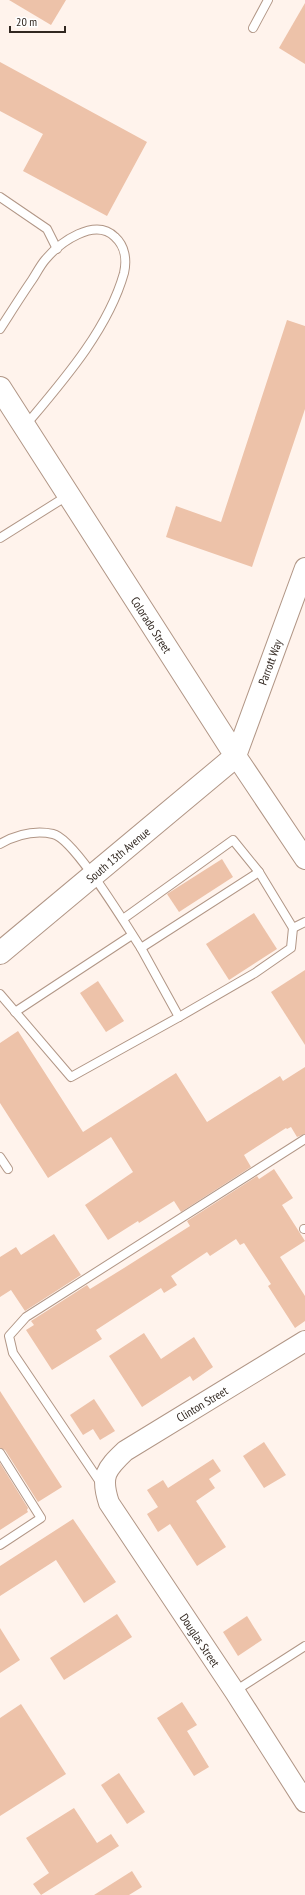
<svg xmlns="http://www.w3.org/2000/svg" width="305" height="1895" font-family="'PT Sans Narrow',sans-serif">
  <rect width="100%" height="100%" fill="#fff3ec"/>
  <g fill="#edc2a9">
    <polygon points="9,0 66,0 51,25"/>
    <polygon points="305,3 305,64 279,48"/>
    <polygon points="0,62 147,142 107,216 23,171 43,134 0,111"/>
    <polygon points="287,320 305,326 305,409 252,567 166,537 176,506 221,522"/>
    <polygon points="222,859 233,877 179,912 167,894"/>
    <polygon points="254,913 277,949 229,980 206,944"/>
    <polygon points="305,970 305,1045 271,992"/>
    <polygon points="98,981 124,1021 106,1032 80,993"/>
    <polygon points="18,1031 83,1132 176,1073 207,1122 280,1076 283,1081 305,1067 305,1134 297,1137 291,1127 287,1129 286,1128 244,1155 251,1167 181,1212 174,1201 139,1223 138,1221 108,1240 85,1205 133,1172 111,1137 48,1178 0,1103 0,1043"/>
    <polygon points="274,1169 293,1198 282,1205 305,1241 280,1257 305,1296 305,1321 295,1328 268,1286 271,1284 244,1243 240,1245 236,1239 210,1256 207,1252 171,1276 177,1285 164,1293 161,1288 96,1330 102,1339 52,1370 26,1330 34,1325 31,1321 87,1285 90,1289 124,1268 190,1226 187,1221 257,1176 259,1179"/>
    <polygon points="54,1234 81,1275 25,1311 11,1290 0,1297 0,1257 16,1247 21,1255"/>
    <polygon points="144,1333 161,1359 194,1337 213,1367 193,1381 190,1376 142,1407 109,1356"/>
    <polygon points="0,1391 62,1487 38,1502 5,1450 0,1448"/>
    <polygon points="94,1399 115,1431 100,1440 93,1429 83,1435 70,1415"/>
    <polygon points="264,1442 286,1475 264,1488 243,1456"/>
    <polygon points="213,1459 221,1471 209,1479 215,1488 196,1501 226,1547 197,1566 170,1524 158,1532 147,1514 158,1507 147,1490 163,1480 168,1488"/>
    <polygon points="0,1463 28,1508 27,1510 28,1512 0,1530"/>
    <polygon points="73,1519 116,1582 84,1603 56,1560 0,1596 0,1566"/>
    <polygon points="117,1614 132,1637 64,1680 50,1658"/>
    <polygon points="247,1616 262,1640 238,1656 223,1632"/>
    <polygon points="0,1628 20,1660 0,1673"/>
    <polygon points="182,1702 197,1725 187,1731 209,1767 194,1776 157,1718"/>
    <polygon points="21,1704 66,1774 0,1816 0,1718"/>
    <polygon points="119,1773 145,1812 127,1824 101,1785"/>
    <polygon points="74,1808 97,1843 111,1834 119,1846 41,1895 33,1884 49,1873 26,1838"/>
    <polygon points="132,1871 142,1887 129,1895 94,1895"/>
  </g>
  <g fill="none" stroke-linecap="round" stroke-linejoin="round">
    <g stroke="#b19686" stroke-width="10">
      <g id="service">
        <polyline points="253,28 268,0"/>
        <polyline points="0,197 47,229 57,249"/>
        <path d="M0 329C11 312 21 296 32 280 36 274 40 266 45 260 60 242 95 217 115 237 125 246 127 260 124 273 108 330 62 382 25 426"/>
        <polyline points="0,538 67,496"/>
        <path d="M0 844C16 835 34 830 53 834 74 838 127 927 141 948L259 872 293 928 305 922"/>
        <polyline points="123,919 233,840 259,872"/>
        <polyline points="141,948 179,1017 255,973 291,948 293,928"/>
        <polyline points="0,994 71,1077 179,1017"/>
        <polyline points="15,1012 132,935"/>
        <polyline points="0,1157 8,1169"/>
        <polyline points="304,1229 305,1229"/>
        <polyline points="0,1453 41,1518 0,1545"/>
        <polyline points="102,1485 13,1353 9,1336 26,1317 305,1139"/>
        <polyline points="235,1691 305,1646"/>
      </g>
    </g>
    <g stroke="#b19686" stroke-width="22">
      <g id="tertiary">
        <polyline points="305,568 236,756 305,859"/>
        <path id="s1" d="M305 1341 125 1451C106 1469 100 1476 109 1503L235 1692 305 1802"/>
      </g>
    </g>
    <g stroke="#b19686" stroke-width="24">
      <g id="secondary">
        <path id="s2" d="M0 388 236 756 0 953"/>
      </g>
    </g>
    <use href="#service" stroke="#fff" stroke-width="8"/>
    <use href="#tertiary" stroke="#fff" stroke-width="20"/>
    <use href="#secondary" stroke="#fff" stroke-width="22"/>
  </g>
  <g text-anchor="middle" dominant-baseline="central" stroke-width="3" stroke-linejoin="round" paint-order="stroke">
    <g font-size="12" fill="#312720" stroke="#fff">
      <text stroke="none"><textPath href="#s2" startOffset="281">Colorado Street</textPath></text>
      <text transform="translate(270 662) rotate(-70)">Parrott Way</text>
      <text transform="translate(118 855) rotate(-40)">South 13th Avenue</text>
      <text transform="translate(202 1404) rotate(-31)">Clinton Street</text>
      <text stroke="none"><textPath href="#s1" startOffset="435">Douglas Street</textPath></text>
    </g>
  </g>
  <path d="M10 26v6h55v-6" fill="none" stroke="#312720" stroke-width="2"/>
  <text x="16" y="26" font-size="12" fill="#312720" stroke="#ffffff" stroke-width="3" paint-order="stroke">20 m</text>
</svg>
